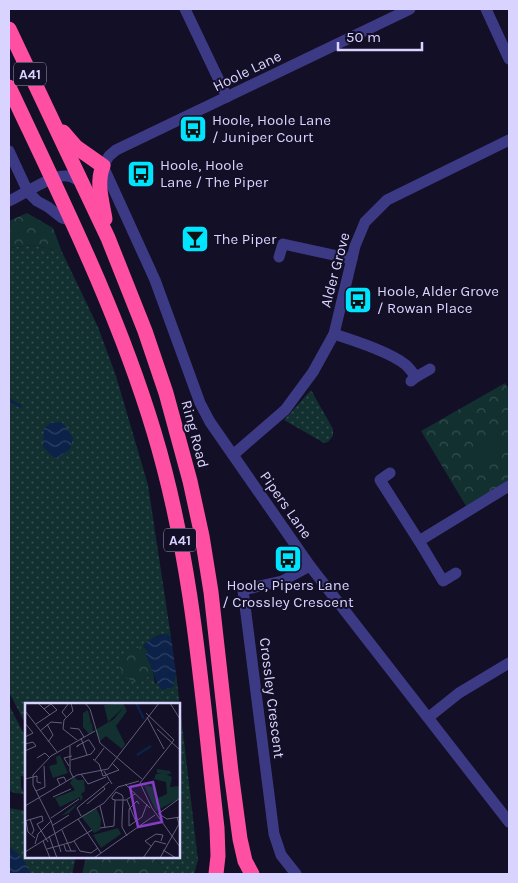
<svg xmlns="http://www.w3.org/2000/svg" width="518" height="883" font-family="Karla,sans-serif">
  <defs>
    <pattern id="grass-dots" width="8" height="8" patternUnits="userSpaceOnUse" patternTransform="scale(1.25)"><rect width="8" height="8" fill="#12302f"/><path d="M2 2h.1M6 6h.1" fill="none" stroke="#344d4e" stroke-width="1.8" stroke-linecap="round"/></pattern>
    <pattern id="forest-crowns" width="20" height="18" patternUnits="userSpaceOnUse" patternTransform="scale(1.25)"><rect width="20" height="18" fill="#12302f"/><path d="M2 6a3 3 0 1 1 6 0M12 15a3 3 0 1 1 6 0" fill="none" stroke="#344d4e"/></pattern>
    <pattern id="water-waves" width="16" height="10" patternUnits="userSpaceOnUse" patternTransform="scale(1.25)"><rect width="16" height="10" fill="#0c2248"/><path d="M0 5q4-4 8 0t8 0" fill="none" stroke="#2f4163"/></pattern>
  </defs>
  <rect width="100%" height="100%" fill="#130f26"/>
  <g fill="url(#grass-dots)">
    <path d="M33 245 62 252 98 327 116 376 148 485 171 637C160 630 151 640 143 646 139 649 132 650 128 652L138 683 153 673 155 683 173 687 176 673 198 860 194 874H169L153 857H179V704H26V725L9 692V601L10 592 9 588V248Z"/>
    <polygon points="311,390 333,429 333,436 328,442 324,443 284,420"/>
    <polygon points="9,705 26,738 26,777 21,776 21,787 24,794 14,793 9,790"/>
    <polygon points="9,808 26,811 26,857 76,857 72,874 9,874"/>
  </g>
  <g fill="url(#forest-crowns)">
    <polygon points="27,213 53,228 62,252 33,245 9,248 9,221"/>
    <polygon points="505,383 509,390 509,480 466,506 421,431"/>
    <path d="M143 646 148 651 153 673 138 683C122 679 111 662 128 652 132 649 138 648 143 646Z"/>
    <polygon points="86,857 153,857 169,874 82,874"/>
  </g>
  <polygon fill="#12302f" points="500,434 509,447 509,450 483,468 473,453"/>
  <g fill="url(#water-waves)">
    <polygon points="61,422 65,426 73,438 70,449 56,459 43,447 44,428 51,423"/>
    <path d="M167 634 171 637 176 673 173 687 162 690C152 679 154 666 145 655L148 651 143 646C148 639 158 635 167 634Z"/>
    <path d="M9 847C21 854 25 862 31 874H9Z"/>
  </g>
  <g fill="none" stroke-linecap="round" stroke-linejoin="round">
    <polyline stroke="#0c2248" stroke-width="3" points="9,400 20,406"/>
    <g stroke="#3d3a85" stroke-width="11">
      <polyline points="185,9 227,97"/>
      <polyline points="410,9 116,150 109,156 103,166 155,280 200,403 210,422 310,566 509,822"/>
      <polyline points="486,9 509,59"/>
      <polyline points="9,151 28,192 37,201 48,207 62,218 73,221"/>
      <path d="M9 201C23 195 52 174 67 176 72 176 77 180 81 182"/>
      <polyline points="279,257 283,244 352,259"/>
      <path d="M334 334C355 341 390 352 406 365 410 369 413 373 416 377L411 381"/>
      <polyline points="416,377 430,369"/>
      <polyline points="233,455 285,410 313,372 334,334 355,246 365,222 387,200 509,140"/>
      <polyline points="390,473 380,480 419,541 509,486"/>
      <polyline points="419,541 443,581 456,573"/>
      <polyline points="429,717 459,693 509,663"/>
      <polyline points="296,874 281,855 274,834 243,590 282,581 310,566"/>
    </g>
    <g stroke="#ff4fa3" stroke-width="15">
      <polyline points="9,29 108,238 145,331 166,393 190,481 202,536 211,592 231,772 240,839 245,861 252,874"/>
      <path d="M9 87C62 200 118 312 154 432 193 561 202 695 217 828L218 856 216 874"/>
      <path d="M63 132 76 147 103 166C96 183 102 201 105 219"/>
    </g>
  </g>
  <defs>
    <g id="bus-square" transform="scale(1.4375)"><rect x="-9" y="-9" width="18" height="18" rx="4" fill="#00e5ff" stroke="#130f26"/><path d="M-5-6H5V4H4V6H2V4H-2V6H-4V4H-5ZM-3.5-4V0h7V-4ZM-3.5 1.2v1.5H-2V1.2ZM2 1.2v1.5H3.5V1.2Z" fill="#111"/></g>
    <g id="bar-square" transform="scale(1.4375)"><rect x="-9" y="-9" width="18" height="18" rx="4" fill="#00e5ff" stroke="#130f26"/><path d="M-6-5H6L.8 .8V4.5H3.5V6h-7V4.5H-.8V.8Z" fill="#111"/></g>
  </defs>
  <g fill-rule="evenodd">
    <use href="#bus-square" x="193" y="129"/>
    <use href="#bus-square" x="141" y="174"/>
    <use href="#bar-square" x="195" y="239"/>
    <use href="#bus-square" x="358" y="300"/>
    <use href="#bus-square" x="288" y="559"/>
  </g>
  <g text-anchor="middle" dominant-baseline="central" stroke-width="4" stroke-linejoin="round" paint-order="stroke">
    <g fill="#130f26" stroke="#9e99be" stroke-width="1">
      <rect x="14" y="62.5" width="32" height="23" rx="4"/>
      <rect x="164" y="528.5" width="32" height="23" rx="4"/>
    </g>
    <g font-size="14" font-weight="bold" fill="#d9d4ff">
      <text x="30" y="74">A41</text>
      <text x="180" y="540">A41</text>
    </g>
    <g font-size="15" fill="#d9d4ff" stroke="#130f26">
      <text transform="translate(247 71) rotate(-26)">Hoole Lane</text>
      <text transform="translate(335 270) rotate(-75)">Alder Grove</text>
      <text transform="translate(195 434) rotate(75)">Ring Road</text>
      <text transform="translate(286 505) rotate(55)">Pipers Lane</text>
      <text transform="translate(272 698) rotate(83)">Crossley Crescent</text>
    </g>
    <g font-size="15" fill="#d9d4ff" stroke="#130f26" text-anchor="start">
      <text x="212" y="120">Hoole, Hoole Lane<tspan x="212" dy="17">/ Juniper Court</tspan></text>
      <text x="160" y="165">Hoole, Hoole<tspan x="160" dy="17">Lane / The Piper</tspan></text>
      <text x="214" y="239">The Piper</text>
      <text x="377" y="291">Hoole, Alder Grove<tspan x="377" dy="17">/ Rowan Place</tspan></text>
      <text x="288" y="585" text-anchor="middle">Hoole, Pipers Lane<tspan x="288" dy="17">/ Crossley Crescent</tspan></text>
    </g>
  </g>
  <g transform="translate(25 703)">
    <rect width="155" height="155" fill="#130f26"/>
    <path d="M98 0 102 8 98 5 83 19 79 2ZM132 66 145 68 146 71H141L147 74 145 84 155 83V95L131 108 119 82 128 84 125 79 129 78 133 95 142 91 141 79 129 76 131 71H138L132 70Z" fill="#12302f"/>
    <path d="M35 52 43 70 28 75 24 63 32 61 31 54ZM49 73 52 77H59L60 88 56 91 58 95 44 110 36 113 55 98V94L35 104 30 95 50 87 45 80ZM71 105 76 116 75 127 69 130 56 113Z" fill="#12302f"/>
    <path d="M93 125 96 131 76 145 68 132Z" fill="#12302f"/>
    <path d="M98 5 102 8 91 23 100 41 97 46 81 33 75 38 70 27 89 16ZM63 7 66 20 61 22 67 20 68 29 64 31 58 24V10Z" fill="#12302f"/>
    <path fill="none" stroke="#0c2248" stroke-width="2.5" d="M111 0 119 16M112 52 126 43"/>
    <path fill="none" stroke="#625e7d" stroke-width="1" d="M13 0 25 12M46 0 48 8 39 17 38 26 52 37M60 0 65 6 75 40 117 76M145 0 155 16M1 9 32 49M41 14 37 9 44 0M122 14 139 46M0 20 8 30 0 34M11 21 32 7 26 1 19 6M22 21 28 32 23 39M45 25 54 26 59 34M132 26 155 47M15 28 26 19 37 20M56 35 62 52M0 41 8 39 11 43 0 48M45 43V68L48 74M12 55 20 50 24 54M68 56 74 61 78 73 94 67 87 60M46 57 66 51 70 46 64 37H63L52 43V44L54 42M70 57 79 45M44 63 39 55 47 53M79 68 87 81M56 71 63 81 81 74M0 76 12 73V79L16 80M115 80 149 37 121 10M115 80 127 105 155 144M100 81 125 105M35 82 32 76 39 74 41 78M11 88 20 84 19 63M28 94 46 86M102 97 111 119M62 101 80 86 78 83M114 101 112 98 104 106V123L117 114 122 101M0 103 52 72 83 66 134 0M75 103 80 124M133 111 155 95M134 111 142 116 155 114M56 113 52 105 84 79M26 115 54 96M5 116 9 127 7 131M53 116 76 150M0 118 17 113 18 118 12 121 23 139M1 118 3 129 10 135M28 122 44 112M75 125 89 123 90 97M37 127 46 148M24 133 32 155M102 133 97 124V118L98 97V94L97 92 91 89 87 94V96L90 97H101L110 91M18 138 25 155M49 138 55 148 66 150 73 145M10 141 13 131 26 118M39 142 41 148H51M126 143 120 138 131 131 138 132 136 138M22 146 47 139 67 127M138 147 151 155M0 149 79 100 93 84 114 78M36 149 26 118 8 82V72L26 53 70 28M69 155 130 112M118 155 130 138 141 141M135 155 154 121 152 114"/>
    <path fill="#843dc5" fill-opacity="0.15" stroke="#843dc5" stroke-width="2.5" d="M128 79 137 119 113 124 105 84Z"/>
    <rect width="155" height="155" fill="none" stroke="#d9d4ff" stroke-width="2.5"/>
  </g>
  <rect width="518" height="883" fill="none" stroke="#d9d4ff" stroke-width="20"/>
  <path d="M338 42v8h84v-8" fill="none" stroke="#d9d4ff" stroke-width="2.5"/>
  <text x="346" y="42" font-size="15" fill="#d9d4ff" stroke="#130f26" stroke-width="4" paint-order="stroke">50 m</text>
</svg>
